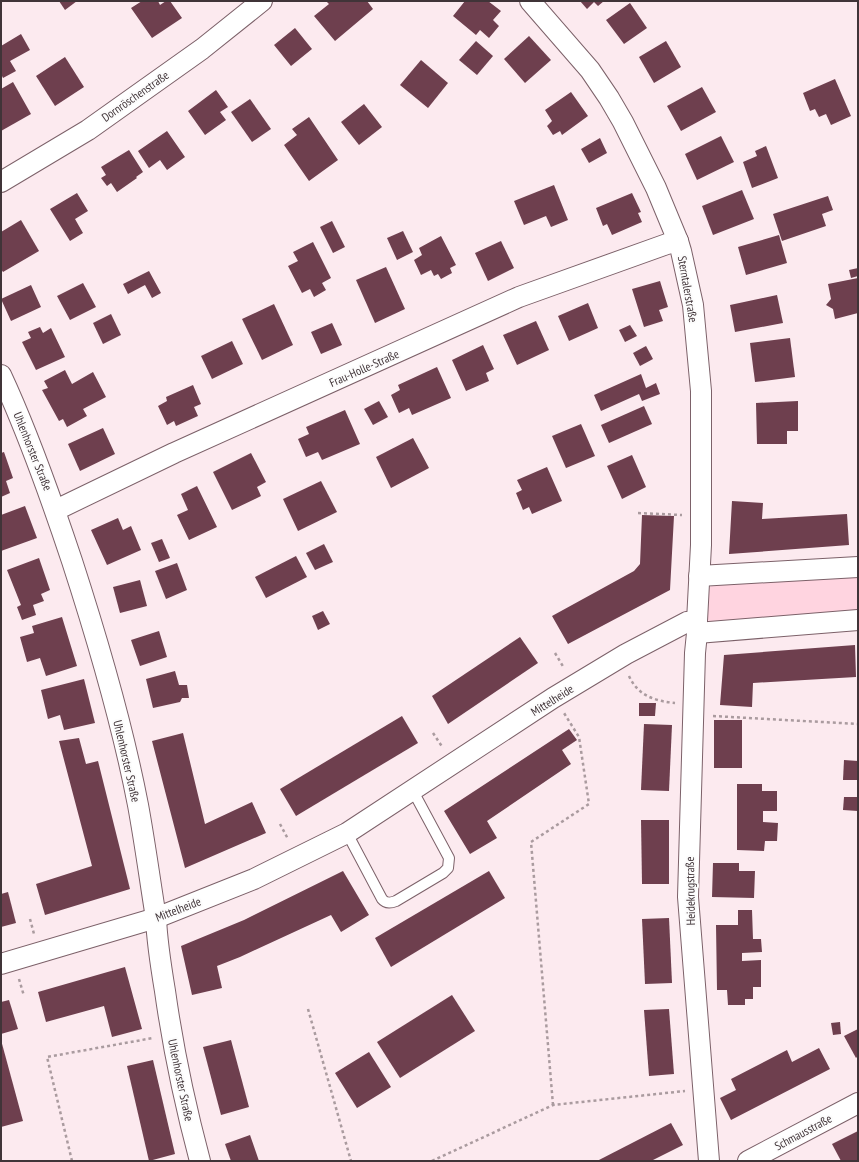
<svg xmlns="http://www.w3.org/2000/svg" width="859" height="1162" font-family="'PT Sans Narrow',sans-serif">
  <rect width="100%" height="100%" fill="#fceaef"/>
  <polygon fill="#ffd4e0" points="858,577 858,611 710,622 705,616 706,591 710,587 714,585"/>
  <g fill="#6e3f4e">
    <polygon points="59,1 77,1 65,10"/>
    <polygon points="142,1 158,1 160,5 166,1 170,1 182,18 152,38 131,8"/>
    <polygon points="326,1 367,1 373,9 335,41 314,16 329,4"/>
    <polygon points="465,1 488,1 501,11 493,20 499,26 489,38 480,30 476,35 453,16"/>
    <polygon points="580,1 604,1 598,6 594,2 587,9"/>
    <polygon points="630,3 647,28 624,44 606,20"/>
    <polygon points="295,28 312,49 291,66 274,45"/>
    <polygon points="21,34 30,50 10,61 16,71 3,78 1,74 1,46"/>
    <polygon points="529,36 551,60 525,83 504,59"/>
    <polygon points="476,41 493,56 477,75 459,60"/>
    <polygon points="666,41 681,67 654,83 639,57"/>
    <polygon points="65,57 84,87 55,106 36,76"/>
    <polygon points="421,60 448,83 428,108 400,85"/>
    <polygon points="835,79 851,116 831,125 826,114 819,117 815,109 810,111 803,93"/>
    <polygon points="13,82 31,114 1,131 1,89"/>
    <polygon points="702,87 716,112 681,131 667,106"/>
    <polygon points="216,90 228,107 220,112 226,120 205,135 188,111"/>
    <polygon points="571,92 588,116 562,135 560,131 553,135 547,126 552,121 545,110"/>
    <polygon points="250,99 271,129 252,142 231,112"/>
    <polygon points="364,104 382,127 359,145 341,122"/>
    <polygon points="309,117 338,160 309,181 284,145 297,135 292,129"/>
    <polygon points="167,131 185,157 167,170 160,160 149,168 138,151"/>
    <polygon points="721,136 734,162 697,180 685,154"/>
    <polygon points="600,138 607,153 589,163 581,149"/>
    <polygon points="766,146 778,178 752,188 743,162 757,156 755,151"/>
    <polygon points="129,150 143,172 136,177 137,178 117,192 111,183 107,186 101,178 106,175 101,167"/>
    <polygon points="554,185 568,220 551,227 546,216 524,225 514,201"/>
    <polygon points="742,190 754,219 713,235 702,206"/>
    <polygon points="77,193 88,211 75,219 83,233 70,241 50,209"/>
    <polygon points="632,193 641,212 638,213 642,222 612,235 607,224 603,226 596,208"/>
    <polygon points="828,196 833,210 822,214 826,226 782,241 773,214"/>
    <polygon points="21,220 39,251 3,272 1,269 1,232"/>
    <polygon points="332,221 345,247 333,253 320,227"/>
    <polygon points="403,231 413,252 397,260 387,238"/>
    <polygon points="779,235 787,263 746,275 738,247"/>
    <polygon points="441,236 456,265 450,268 452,273 441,279 438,274 434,276 431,270 421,275 414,260 422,255 419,248"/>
    <polygon points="501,241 514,268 488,281 475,253"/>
    <polygon points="313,242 331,278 322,283 326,290 314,297 310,289 302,293 288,266 298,261 293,252"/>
    <polygon points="386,267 405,309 375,323 356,280"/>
    <polygon points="858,268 858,276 851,278 849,270"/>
    <polygon points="149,271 161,293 152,298 145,285 128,294 123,284"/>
    <polygon points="858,278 858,313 835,319 833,309 826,305 831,299 828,284"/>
    <polygon points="660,281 668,307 659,310 663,321 644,327 632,289"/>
    <polygon points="83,283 96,307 70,320 57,296"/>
    <polygon points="31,285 41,307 11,321 1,299"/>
    <polygon points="777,295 783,323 735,332 730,305"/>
    <polygon points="588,303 598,328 569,341 558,316"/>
    <polygon points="274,304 293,345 262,360 242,319"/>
    <polygon points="111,314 121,335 103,344 93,323"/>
    <polygon points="536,321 549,350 517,365 503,335"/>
    <polygon points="332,323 342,345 321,354 311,332"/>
    <polygon points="630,325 637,336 625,342 619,330"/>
    <polygon points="40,327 43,333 51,328 65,357 36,370 22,342 31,338 28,332"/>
    <polygon points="790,338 795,377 755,382 750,343"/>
    <polygon points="232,341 243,364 212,379 201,356"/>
    <polygon points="483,345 494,369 486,373 489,381 466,391 452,360"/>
    <polygon points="646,346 653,359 640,366 633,353"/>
    <polygon points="437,367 451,398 412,415 409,408 399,413 391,395 400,390 398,385"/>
    <polygon points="65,370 72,384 93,372 106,397 83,409 87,416 67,427 63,419 59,421 42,390 48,388 44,381"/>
    <polygon points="641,374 646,388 656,383 660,394 642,401 639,394 601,411 594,395"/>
    <polygon points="193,385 201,404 194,407 198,416 176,426 174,421 167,425 158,406 167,401 166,397"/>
    <polygon points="379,401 388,417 373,425 364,409"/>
    <polygon points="798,401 798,431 787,431 787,444 757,444 756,403"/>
    <polygon points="644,406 652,424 609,443 601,425"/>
    <polygon points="345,410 360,444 322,460 318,452 306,457 298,439 309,434 306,427"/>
    <polygon points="581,424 595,456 566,468 552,436"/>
    <polygon points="103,428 115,454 80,471 68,444"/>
    <polygon points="413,438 429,468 391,488 376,457"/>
    <polygon points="4,452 13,478 6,481 10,493 1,497 1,453"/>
    <polygon points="251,453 266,482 257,487 261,496 232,510 213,472"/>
    <polygon points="632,455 646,487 622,499 607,466"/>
    <polygon points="547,467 562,501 532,514 529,507 523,510 516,493 522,490 517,480"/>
    <polygon points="321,481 337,512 298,531 283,499"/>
    <polygon points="197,486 217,527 189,540 177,515 188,510 181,494"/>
    <polygon points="732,501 763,503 762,519 847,514 849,545 729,554"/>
    <polygon points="25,506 37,538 1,551 1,515"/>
    <polygon points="642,515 674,516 670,590 568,644 552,616 634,571 640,564"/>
    <polygon points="118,518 123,530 131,526 141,550 107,565 91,530"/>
    <polygon points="162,539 170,558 159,562 151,543"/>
    <polygon points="324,544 333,562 315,570 306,553"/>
    <polygon points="296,556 307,577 266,598 255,577"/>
    <polygon points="39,558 50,590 41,594 44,601 33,605 36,615 22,620 17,607 21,605 7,570"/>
    <polygon points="177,563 187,590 166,599 155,571"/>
    <polygon points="140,580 147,606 120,613 113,587"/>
    <polygon points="323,611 330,624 318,630 312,616"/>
    <polygon points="62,617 77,666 46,676 40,658 27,662 20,637 34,633 32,626"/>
    <polygon points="159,631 167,657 140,666 131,640"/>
    <polygon points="520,637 538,663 448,724 432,696"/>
    <polygon points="855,645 856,677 753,683 752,707 720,705 724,655"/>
    <polygon points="175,671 179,685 187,685 189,698 182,698 180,702 153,708 146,679"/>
    <polygon points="84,679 95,723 64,730 60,715 48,719 41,690"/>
    <polygon points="639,703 656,703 655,716 639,716"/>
    <polygon points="402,716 418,743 296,816 280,789"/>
    <rect x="714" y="720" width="28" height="48"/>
    <polygon points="644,724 672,725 669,791 641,790"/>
    <polygon points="569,729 577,740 562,750 571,764 487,821 497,838 470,854 444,811"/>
    <polygon points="183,733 205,824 252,802 266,833 185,868 152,741"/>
    <polygon points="79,738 86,764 98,761 130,889 45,915 36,884 92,866 59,741"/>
    <polygon points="844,760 858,761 858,780 843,780"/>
    <polygon points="737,784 762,784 762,791 777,791 777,811 763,811 763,822 778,823 777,841 765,841 764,851 737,850"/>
    <polygon points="844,797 858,797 858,811 843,810"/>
    <polygon points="641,820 669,820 669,884 642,884"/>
    <polygon points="713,863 739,863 739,871 755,871 754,898 712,897"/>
    <polygon points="343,871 369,915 341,932 331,915 240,957 217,966 222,988 192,995 181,946 244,920"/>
    <polygon points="489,871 505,898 391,967 375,938"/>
    <polygon points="8,892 16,923 1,927 1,894"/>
    <polygon points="738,910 752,910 753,939 761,939 762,952 742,953 742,961 761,960 761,987 753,987 753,999 745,999 745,1005 728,1005 727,990 717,990 716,925 738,925"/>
    <polygon points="669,918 672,983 645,984 642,919"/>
    <polygon points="125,967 142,1029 112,1037 104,1006 46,1022 38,992"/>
    <polygon points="452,995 475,1031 400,1078 377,1042"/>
    <polygon points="9,1000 18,1029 1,1034 1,1002"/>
    <polygon points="669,1009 674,1074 649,1076 644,1010"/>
    <polygon points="840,1022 841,1034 833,1035 831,1023"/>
    <polygon points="858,1029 858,1056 856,1058 844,1036"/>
    <polygon points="1,1040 23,1121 1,1127"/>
    <polygon points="231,1040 249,1107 221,1115 203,1047"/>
    <polygon points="819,1048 830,1069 731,1120 720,1098 736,1090 731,1079 787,1050 792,1062"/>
    <polygon points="369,1052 391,1087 357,1108 335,1073"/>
    <polygon points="153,1060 175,1154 149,1161 127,1066"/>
    <polygon points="671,1123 683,1145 651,1161 597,1161"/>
    <polygon points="858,1131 858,1160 856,1161 841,1161 832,1144"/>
    <polygon points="250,1135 259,1161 231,1161 225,1144"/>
  </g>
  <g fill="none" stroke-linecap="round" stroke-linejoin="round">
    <g stroke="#7c6169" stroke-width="12">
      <path id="service" d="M347 833 382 899C386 904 391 903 396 901L443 873 448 868 449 858 413 791"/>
    </g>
    <g stroke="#7c6169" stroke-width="22">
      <g id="minor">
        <polyline points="530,1 590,70 609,98 623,122 656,188 678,241 681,251 693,305 701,391 701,545 697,621 697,633 695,653 688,897 709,1161"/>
        <polyline points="1,182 88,130 202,49 262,1"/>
        <path d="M1 375C29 435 51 498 72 561 98 641 122 722 138 805 145 843 150 881 156 918 157 943 161 967 165 991 173 1048 185 1105 200 1161"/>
        <polyline points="56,510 174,453 519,297 667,244 678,241"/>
        <polyline points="699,576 858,567"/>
        <polyline points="697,633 858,620"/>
        <polyline points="1,964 156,918 254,879 347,833 553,698 626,654 687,622 697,621"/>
        <polyline points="748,1161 858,1103"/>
      </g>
    </g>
    <g stroke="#aa9b9f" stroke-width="2.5" stroke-dasharray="3 3" stroke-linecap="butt">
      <polyline points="638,513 682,515"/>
      <polyline points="555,653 564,668"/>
      <path d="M629 676C638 696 655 701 675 703"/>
      <polyline points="713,716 858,724"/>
      <polyline points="433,733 443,748"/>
      <polyline points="280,824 288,839"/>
      <polyline points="30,919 34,934"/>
      <polyline points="19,979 24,996"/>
      <polyline points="308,1009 351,1161"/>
      <polyline points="553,1105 531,842 589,804 579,737 564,713"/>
      <polyline points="72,1161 47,1057 153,1038"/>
      <polyline points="432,1161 553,1105 685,1091"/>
    </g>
    <use href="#service" stroke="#fff" stroke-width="10"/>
    <use href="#minor" stroke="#fff" stroke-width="20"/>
  </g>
  <g text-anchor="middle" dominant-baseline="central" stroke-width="4" stroke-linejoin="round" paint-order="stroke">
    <g font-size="12" fill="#403438" stroke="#fcfcfc">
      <text transform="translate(135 96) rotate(-35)">Dornröschenstraße</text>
      <text transform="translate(688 289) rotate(80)">Sterntalerstraße</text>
      <text transform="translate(364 368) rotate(-24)">Frau-Holle-Straße</text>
      <text transform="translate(33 451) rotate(68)">Uhlenhorster Straße</text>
      <text transform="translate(552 700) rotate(-32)">Mittelheide</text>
      <text transform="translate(127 761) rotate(77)">Uhlenhorster Straße</text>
      <text transform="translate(690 891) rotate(-91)">Heidekrugstraße</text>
      <text transform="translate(178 909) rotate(-21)">Mittelheide</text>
      <text transform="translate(181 1080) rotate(78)">Uhlenhorster Straße</text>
      <text transform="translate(803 1132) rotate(-28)">Schmausstraße</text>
    </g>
  </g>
  <rect width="859" height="1162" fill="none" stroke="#403438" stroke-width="4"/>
</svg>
